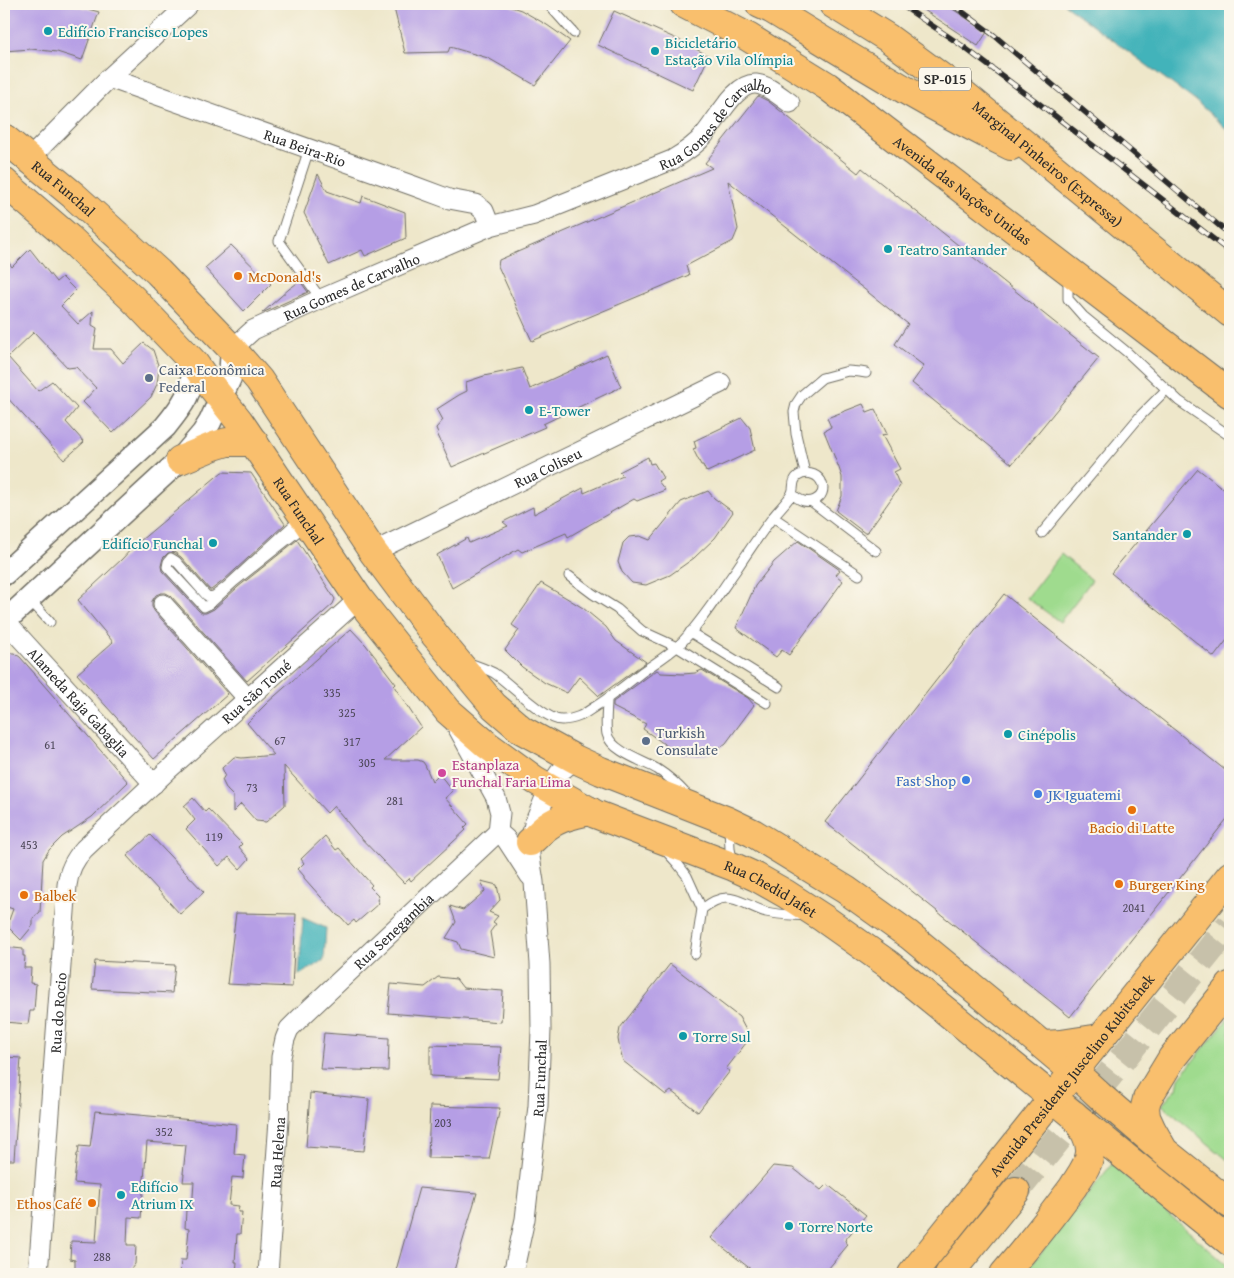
<svg xmlns="http://www.w3.org/2000/svg" width="1234" height="1278" font-family="'Gentium Book Plus',serif">
  <rect width="100%" height="100%" fill="#fbf7ec"/>
  <filter id="ink" filterUnits="userSpaceOnUse"><feTurbulence type="fractalNoise" baseFrequency=".02" numOctaves="2"/><feDisplacementMap in="SourceGraphic" scale="10" xChannelSelector="R" yChannelSelector="G"/><feConvolveMatrix kernelMatrix="1 2 1 2 8 2 1 2 1" color-interpolation-filters="sRGB"/></filter>
  <filter id="wash" filterUnits="userSpaceOnUse"><feTurbulence type="fractalNoise" baseFrequency=".0096" numOctaves="4" result="noise"/><feDisplacementMap in="SourceGraphic" scale="20" xChannelSelector="R" yChannelSelector="G"/><feGaussianBlur stdDeviation="1.12" result="paint"/><feColorMatrix in="noise" values="0 0 0 0 0 0 0 0 0 0 0 0 0 0 0 0 0 1.4 0 .05"/><feComposite in="paint" operator="in"/></filter>
  <g filter="url(#wash)">
    <rect width="100%" height="100%" fill="#eee7ca"/>
    <g fill="#9fdb8e" stroke="#65835c">
      <polygon points="1061,554 1092,580 1060,622 1027,598"/>
      <polygon points="1230,1016 1230,1162 1162,1105 1177,1088 1179,1078"/>
      <polygon points="1112,1164 1230,1268 1230,1274 1024,1274"/>
    </g>
    <g fill="#43b3ba" stroke="#376f72">
      <polygon points="1064,4 1230,4 1230,132 1198,103"/>
      <polygon points="303,918 326,928 324,960 299,975"/>
    </g>
    <g id="blocks">
      <g fill="#b59ee5">
        <polygon points="4,4 70,4 99,12 82,60 57,52 31,49 4,51"/>
        <polygon points="393,4 502,4 521,10 547,25 570,41 535,85 488,58 450,47 448,52 405,53"/>
        <polygon points="915,4 945,4 987,32 978,46"/>
        <polygon points="614,11 679,40 709,56 693,90 598,45"/>
        <polygon points="758,96 768,101 858,173 862,168 1099,358 1012,464 912,383 924,366 895,344 908,324 728,181 738,229 733,241 686,266 689,275 532,341 498,266 499,260 712,168 705,163"/>
        <polygon points="318,174 327,191 361,203 363,196 405,212 406,238 365,256 362,250 329,265 304,213"/>
        <polygon points="231,245 271,284 244,311 205,268"/>
        <polygon points="30,249 56,282 62,277 76,291 61,306 78,324 93,311 92,325 97,328 94,349 111,349 123,363 144,343 153,350 159,368 157,384 151,397 113,433 83,402 96,388 76,367 68,368 34,332 8,357 38,391 52,381 77,408 66,422 84,442 64,460 4,394 4,256 12,267"/>
        <polygon points="300,281 308,292 262,313 289,289"/>
        <polygon points="607,354 621,387 543,424 545,427 452,467 437,433 438,433 436,428 443,420 437,409 459,395 467,391 466,382 484,376 522,368 530,389"/>
        <polygon points="863,404 867,412 875,409 887,434 882,435 900,469 894,472 900,486 866,534 836,511 842,496 842,477 839,468 824,431 831,427 827,418"/>
        <polygon points="742,418 750,428 755,450 707,472 707,471 706,472 703,465 701,465 693,449 696,448 694,441"/>
        <polygon points="648,457 650,464 654,463 663,478 658,481 665,490 637,501 634,499 568,537 566,533 522,552 518,549 452,588 437,555 467,538 469,543 508,526 503,522 533,507 534,514 583,488 584,493 623,476 619,472"/>
        <polygon points="1198,469 1230,494 1230,636 1214,657 1111,573"/>
        <polygon points="222,472 251,473 285,524 223,581 211,590 210,590 181,557 174,552 168,553 163,558 161,566 162,571 199,611 202,613 206,613 214,609 238,587 297,540 335,599 333,604 247,681 171,596 166,593 161,593 156,595 152,601 152,607 155,612 228,694 154,759 77,674 113,642 78,600 122,559 134,546"/>
        <polygon points="708,491 714,498 733,512 715,538 694,558 670,575 646,585 632,583 622,572 618,562 623,543 629,537 640,536 650,540 681,502"/>
        <polygon points="798,541 840,570 836,575 843,581 789,655 782,650 776,657 736,628 755,586 774,562"/>
        <polygon points="541,583 565,597 583,608 606,627 616,641 646,662 599,696 579,677 567,693 545,683 522,667 505,650 519,630 512,625"/>
        <polygon points="1004,594 1230,774 1230,815 1070,1017 825,822"/>
        <polygon points="351,629 366,645 396,684 394,686 421,727 385,760 418,760 423,762 425,765 432,781 439,774 453,791 445,798 468,824 464,828 466,830 411,881 409,878 404,883 357,834 334,806 327,813 284,766 285,805 266,822 256,821 241,804 233,812 233,796 227,790 222,780 225,775 222,768 234,757 242,758 274,755 247,723 267,703"/>
        <polygon points="4,653 14,653 20,657 35,674 35,675 128,782 92,817 62,837 49,850 43,860 40,912 33,918 33,925 31,928 21,940 9,928 9,920 13,909 4,906"/>
        <polygon points="657,670 661,673 683,674 695,673 702,670 748,698 754,705 726,743 717,750 710,753 699,756 682,754 667,746 643,729 646,724 613,707 613,702"/>
        <polygon points="193,798 205,812 208,809 242,844 239,847 249,859 240,869 229,857 219,866 186,829 195,820 184,806"/>
        <polygon points="150,835 204,892 180,914 127,856"/>
        <polygon points="325,836 336,850 339,848 372,885 370,887 379,896 377,900 379,903 356,923 354,920 348,925 342,918 337,915 304,878 304,876 298,869 304,863 301,859"/>
        <polygon points="481,881 497,885 500,900 489,912 498,916 493,922 496,924 490,932 494,957 461,949 458,942 446,938 456,922 450,906 463,910 485,891"/>
        <polygon points="236,913 296,914 292,987 227,984"/>
        <polygon points="4,947 23,949 23,956 25,956 24,968 31,968 30,983 36,984 34,1011 30,1011 28,1024 4,1022"/>
        <polygon points="95,961 175,965 172,993 92,989"/>
        <polygon points="670,964 739,1017 748,1034 746,1043 726,1069 730,1071 698,1112 671,1091 666,1095 623,1061 620,1050 618,1039 620,1028"/>
        <polygon points="438,977 456,979 463,988 503,991 501,1022 388,1013 391,984 425,987"/>
        <polygon points="324,1033 389,1038 388,1071 320,1069"/>
        <polygon points="430,1045 501,1047 498,1079 430,1076"/>
        <polygon points="4,1057 21,1058 14,1160 4,1160"/>
        <polygon points="310,1093 369,1099 364,1151 306,1147"/>
        <polygon points="430,1106 500,1108 489,1159 428,1158"/>
        <polygon points="95,1111 236,1124 234,1154 245,1155 243,1178 232,1177 229,1205 239,1206 238,1212 242,1212 240,1234 237,1234 235,1262 237,1262 236,1274 180,1274 181,1260 186,1260 189,1229 185,1228 186,1210 192,1210 194,1182 183,1182 184,1174 183,1174 186,1145 147,1142 141,1218 128,1217 127,1245 136,1245 135,1264 127,1274 78,1274 78,1273 75,1273 75,1260 70,1259 71,1241 96,1242 100,1185 74,1183 77,1154 78,1154 79,1146 90,1147"/>
        <polygon points="773,1166 793,1168 821,1190 827,1184 866,1215 845,1240 847,1246 824,1274 757,1274 711,1238"/>
        <polygon points="419,1188 477,1193 453,1274 395,1274"/>
      </g>
    </g>
  </g>
  <g filter="url(#ink)">
    <use href="#blocks" fill-opacity="0" stroke="#6f6d63" stroke-width="1"/>
    <g fill="none" stroke-linecap="round" stroke-linejoin="round">
      <polyline stroke="#c7c1aa" stroke-width="28" stroke-dasharray="28 14" stroke-linecap="butt" points="1016,1191 1230,925"/>
      <g stroke="#6f6d63" stroke-width="11">
        <g id="service">
          <polyline points="548,4 574,33"/>
          <polyline points="309,149 279,241 321,299"/>
          <polyline points="1068,277 1068,299 1083,316 1128,353 1179,401 1230,436"/>
          <polyline points="805,473 796,434 794,412 796,404 802,395 822,378 848,371 860,372 866,373"/>
          <polyline points="812,502 876,551"/>
          <polyline points="773,517 859,575"/>
          <polyline points="301,518 227,586 214,596 209,597 206,595 176,561 171,558 168,562 167,567 204,607 210,604 234,582 306,525"/>
          <polyline points="1042,533 1141,415 1166,390"/>
          <polyline points="569,576 593,594 617,609 642,631 677,647 767,703"/>
          <polyline points="29,599 50,622"/>
          <polyline points="690,632 779,687"/>
          <path d="M469 663C478 666 486 669 494 673 509 683 546 721 562 720 568 720 575 718 580 716 586 713 591 709 596 706 612 696 627 684 642 672 654 664 668 655 679 645 701 623 718 595 736 570 748 552 760 534 773 517 777 511 790 499 792 493 795 487 791 481 798 476 805 471 816 473 821 481 830 499 805 510 792 493"/>
          <path d="M607 699C607 709 605 725 607 734 611 751 643 761 657 769 668 776 678 785 687 795"/>
          <polyline points="729,826 730,849 733,863"/>
          <polyline points="666,851 677,863 687,876 702,909 695,954"/>
          <path d="M702 909C730 887 738 903 766 912 779 915 792 915 805 916"/>
        </g>
      </g>
      <g stroke="#6f6d63" stroke-width="21">
        <g id="minor">
          <path id="s1" d="M109 78 414 186 449 199 476 204 484 211 490 226"/>
          <polyline points="30,158 109,78 189,4"/>
          <path id="s2" d="M232 349 253 330 321 299 490 226 534 215 672 160C684 153 696 145 705 134 717 120 736 82 756 84 768 85 781 97 790 103"/>
          <path id="s3" d="M373 552 721 383"/>
          <polyline points="163,604 248,699"/>
          <path id="s4" d="M4 620 154 784"/>
          <polyline points="456,725 496,798 500,813 498,832"/>
          <polyline points="498,832 506,839 530,876"/>
          <path id="s5" d="M38 1274 67 885C69 870 74 860 84 849L167 771 359 599"/>
          <path id="s6" d="M268 1274 279 1120 281 1057 285 1039 289 1029 299 1019 498 832"/>
          <path id="s7" d="M513 1274 525 1219 538 1106 541 1030 540 964 534 882 530 857V842L534 824 549 788 559 773 575 759"/>
        </g>
      </g>
      <g stroke="#6f6d63" stroke-width="25">
        <g id="tertiary">
          <path d="M4 574 165 427C183 405 193 392 194 363"/>
          <polyline points="4,622 180,460 203,433 210,422 230,378 232,349"/>
        </g>
      </g>
      <g stroke="#6f6d63" stroke-width="30">
        <g id="primary">
          <path id="s8" d="M4 138 73 195 158 272 232 349 259 380 373 552 435 635 494 706 522 730 575 759 601 771 728 821 753 833 846 890 909 935 1016 1023 1073 1071 1100 1096 1164 1151"/>
          <path id="s9" d="M4 182 69 238 133 299 194 363 204 377 239 421 359 599 448 711 487 745 535 780 595 814 734 867 756 877 786 894 823 918 888 964 1230 1242"/>
          <polyline points="180,460 214,446 227,442 254,442"/>
          <path d="M530 842C536 837 542 830 548 826 560 817 576 814 590 811"/>
        </g>
      </g>
      <g stroke="#6f6d63" stroke-width="30">
        <g id="trunk">
          <path id="s10" d="M684 4 748 37 827 86 1230 394"/>
          <polyline points="1230,986 1172,1058 1147,1099 1145,1107 1146,1117 1152,1130 1164,1151 1230,1204"/>
          <polyline points="1043,1045 1061,1044 1100,1038"/>
          <path id="s11" d="M912 1274 1230 876"/>
          <polyline points="949,1274 1016,1191"/>
          <path d="M1004 1274C1028 1246 1051 1217 1073 1187 1079 1177 1089 1165 1090 1153 1091 1139 1082 1127 1074 1115"/>
        </g>
      </g>
      <g stroke="#6f6d63" stroke-width="30">
        <g id="motorway">
          <path d="M760 4 771 9C850 57 927 106 1011 146"/>
          <path id="s12" d="M833 4 888 38 960 91 1230 313"/>
        </g>
      </g>
      <use href="#service" stroke="#fff" stroke-width="9"/>
      <use href="#minor" stroke="#fff" stroke-width="19"/>
      <use href="#tertiary" stroke="#fff" stroke-width="22"/>
      <use href="#primary" stroke="#f9bf6d" stroke-width="28"/>
      <use href="#trunk" stroke="#f9bf6d" stroke-width="28"/>
      <use href="#motorway" stroke="#f9bf6d" stroke-width="28"/>
      <g stroke="#2b2b2b" stroke-width="5.5">
        <g id="rail">
          <polyline points="900,4 961,45 1041,105 1230,252"/>
          <polyline points="952,4 995,36 1230,235"/>
        </g>
      </g>
      <use href="#rail" stroke="#fbf7ec" stroke-width="4" stroke-dasharray="11" stroke-linecap="butt"/>
    </g>
  </g>
  <g fill="#0f9aa8" stroke="#fbf7ec" stroke-width="2">
    <circle cx="48" cy="31" r="5"/>
    <circle cx="655" cy="51" r="5"/>
    <circle cx="888" cy="249" r="5"/>
    <circle cx="529" cy="410" r="5"/>
    <circle cx="1187" cy="534" r="5"/>
    <circle cx="213" cy="543" r="5"/>
    <circle cx="1008" cy="734" r="5"/>
    <circle cx="683" cy="1036" r="5"/>
    <circle cx="121" cy="1195" r="5"/>
    <circle cx="789" cy="1226" r="5"/>
  </g>
  <g fill="#e8710a" stroke="#fbf7ec" stroke-width="2">
    <circle cx="238" cy="276" r="5"/>
    <circle cx="1132" cy="810" r="5"/>
    <circle cx="1119" cy="884" r="5"/>
    <circle cx="24" cy="895" r="5"/>
    <circle cx="92" cy="1203" r="5"/>
  </g>
  <g fill="#5c6f8a" stroke="#fbf7ec" stroke-width="2">
    <circle cx="149" cy="378" r="5"/>
    <circle cx="646" cy="741" r="5"/>
  </g>
  <circle fill="#d1479c" stroke="#fbf7ec" stroke-width="2" cx="442" cy="773" r="5"/>
  <g fill="#3f7fe0" stroke="#fbf7ec" stroke-width="2">
    <circle cx="966" cy="780" r="5"/>
    <circle cx="1038" cy="794" r="5"/>
  </g>
  <g text-anchor="middle" dominant-baseline="central" stroke-width="4" stroke-linejoin="round" paint-order="stroke">
    <g font-size="12" fill="#4e485a">
      <text x="332" y="692">335</text>
      <text x="347" y="712">325</text>
      <text x="280" y="740">67</text>
      <text x="352" y="741">317</text>
      <text x="50" y="744">61</text>
      <text x="367" y="762">305</text>
      <text x="252" y="787">73</text>
      <text x="395" y="800">281</text>
      <text x="214" y="836">119</text>
      <text x="29" y="844">453</text>
      <text x="1134" y="907">2041</text>
      <text x="443" y="1122">203</text>
      <text x="164" y="1131">352</text>
      <text x="102" y="1256">288</text>
    </g>
    <rect fill="#fbf7ec" stroke="#696865" stroke-width="1" x="919" y="67.5" width="52" height="23" rx="4"/>
    <g font-size="14" font-weight="bold" fill="#2b2b2b">
      <text x="945" y="79">SP-015</text>
    </g>
    <g font-size="15" fill="#0d838f" stroke="#fbf7ec" text-anchor="start">
      <text x="58" y="31">Edifício Francisco Lopes</text>
      <text x="665" y="42">Bicicletário<tspan x="665" dy="17">Estação Vila Olímpia</tspan></text>
      <text x="898" y="249">Teatro Santander</text>
      <text x="539" y="410">E-Tower</text>
      <text x="1177" y="534" text-anchor="end">Santander</text>
      <text x="203" y="543" text-anchor="end">Edifício Funchal</text>
      <text x="1018" y="734">Cinépolis</text>
      <text x="693" y="1036">Torre Sul</text>
      <text x="131" y="1186">Edifício<tspan x="131" dy="17">Atrium IX</tspan></text>
      <text x="799" y="1226">Torre Norte</text>
    </g>
    <g font-size="15" fill="#2b2b2b" stroke="#fbf7ec">
      <text stroke="none"><textPath href="#s2" startOffset="541">Rua Gomes de Carvalho</textPath></text>
      <text stroke="none"><textPath href="#s1" startOffset="208">Rua Beira-Rio</textPath></text>
      <text stroke="none"><textPath href="#s12" startOffset="268">Marginal Pinheiros (Expressa)</textPath></text>
      <text stroke="none"><textPath href="#s8" startOffset="78">Rua Funchal</textPath></text>
      <text stroke="none"><textPath href="#s10" startOffset="336">Avenida das Nações Unidas</textPath></text>
      <text stroke="none"><textPath href="#s2" startOffset="136">Rua Gomes de Carvalho</textPath></text>
      <text stroke="none"><textPath href="#s3" startOffset="194">Rua Coliseu</textPath></text>
      <text stroke="none"><textPath href="#s9" startOffset="444">Rua Funchal</textPath></text>
      <text stroke="none"><textPath href="#s5" startOffset="664">Rua São Tomé</textPath></text>
      <text stroke="none"><textPath href="#s4" startOffset="111">Alameda Raja Gabaglia</textPath></text>
      <text stroke="none"><textPath href="#s9" startOffset="1065">Rua Chedid Jafet</textPath></text>
      <text stroke="none"><textPath href="#s6" startOffset="390">Rua Senegambia</textPath></text>
      <text stroke="none"><textPath href="#s5" startOffset="262">Rua do Rocio</textPath></text>
      <text stroke="none"><textPath href="#s11" startOffset="255">Avenida Presidente Juscelino Kubitschek</textPath></text>
      <text stroke="none"><textPath href="#s7" startOffset="198">Rua Funchal</textPath></text>
      <text stroke="none"><textPath href="#s6" startOffset="122">Rua Helena</textPath></text>
    </g>
    <g font-size="15" fill="#c56008" stroke="#fbf7ec" text-anchor="start">
      <text x="248" y="276">McDonald's</text>
      <text x="1132" y="827" text-anchor="middle">Bacio di Latte</text>
      <text x="1129" y="884">Burger King</text>
      <text x="34" y="895">Balbek</text>
      <text x="82" y="1203" text-anchor="end">Ethos Café</text>
    </g>
    <g font-size="15" fill="#4e5e75" stroke="#fbf7ec" text-anchor="start">
      <text x="159" y="369">Caixa Econômica<tspan x="159" dy="17">Federal</tspan></text>
      <text x="656" y="732">Turkish<tspan x="656" dy="17">Consulate</tspan></text>
    </g>
    <g font-size="15" fill="#b23c85" stroke="#fbf7ec" text-anchor="start">
      <text x="452" y="764">Estanplaza<tspan x="452" dy="17">Funchal Faria Lima</tspan></text>
    </g>
    <g font-size="15" fill="#366cbe" stroke="#fbf7ec" text-anchor="end">
      <text x="956" y="780">Fast Shop</text>
      <text x="1048" y="794" text-anchor="start">JK Iguatemi</text>
    </g>
  </g>
  <rect width="1234" height="1278" fill="none" stroke="#fbf7ec" stroke-width="20"/>
</svg>
